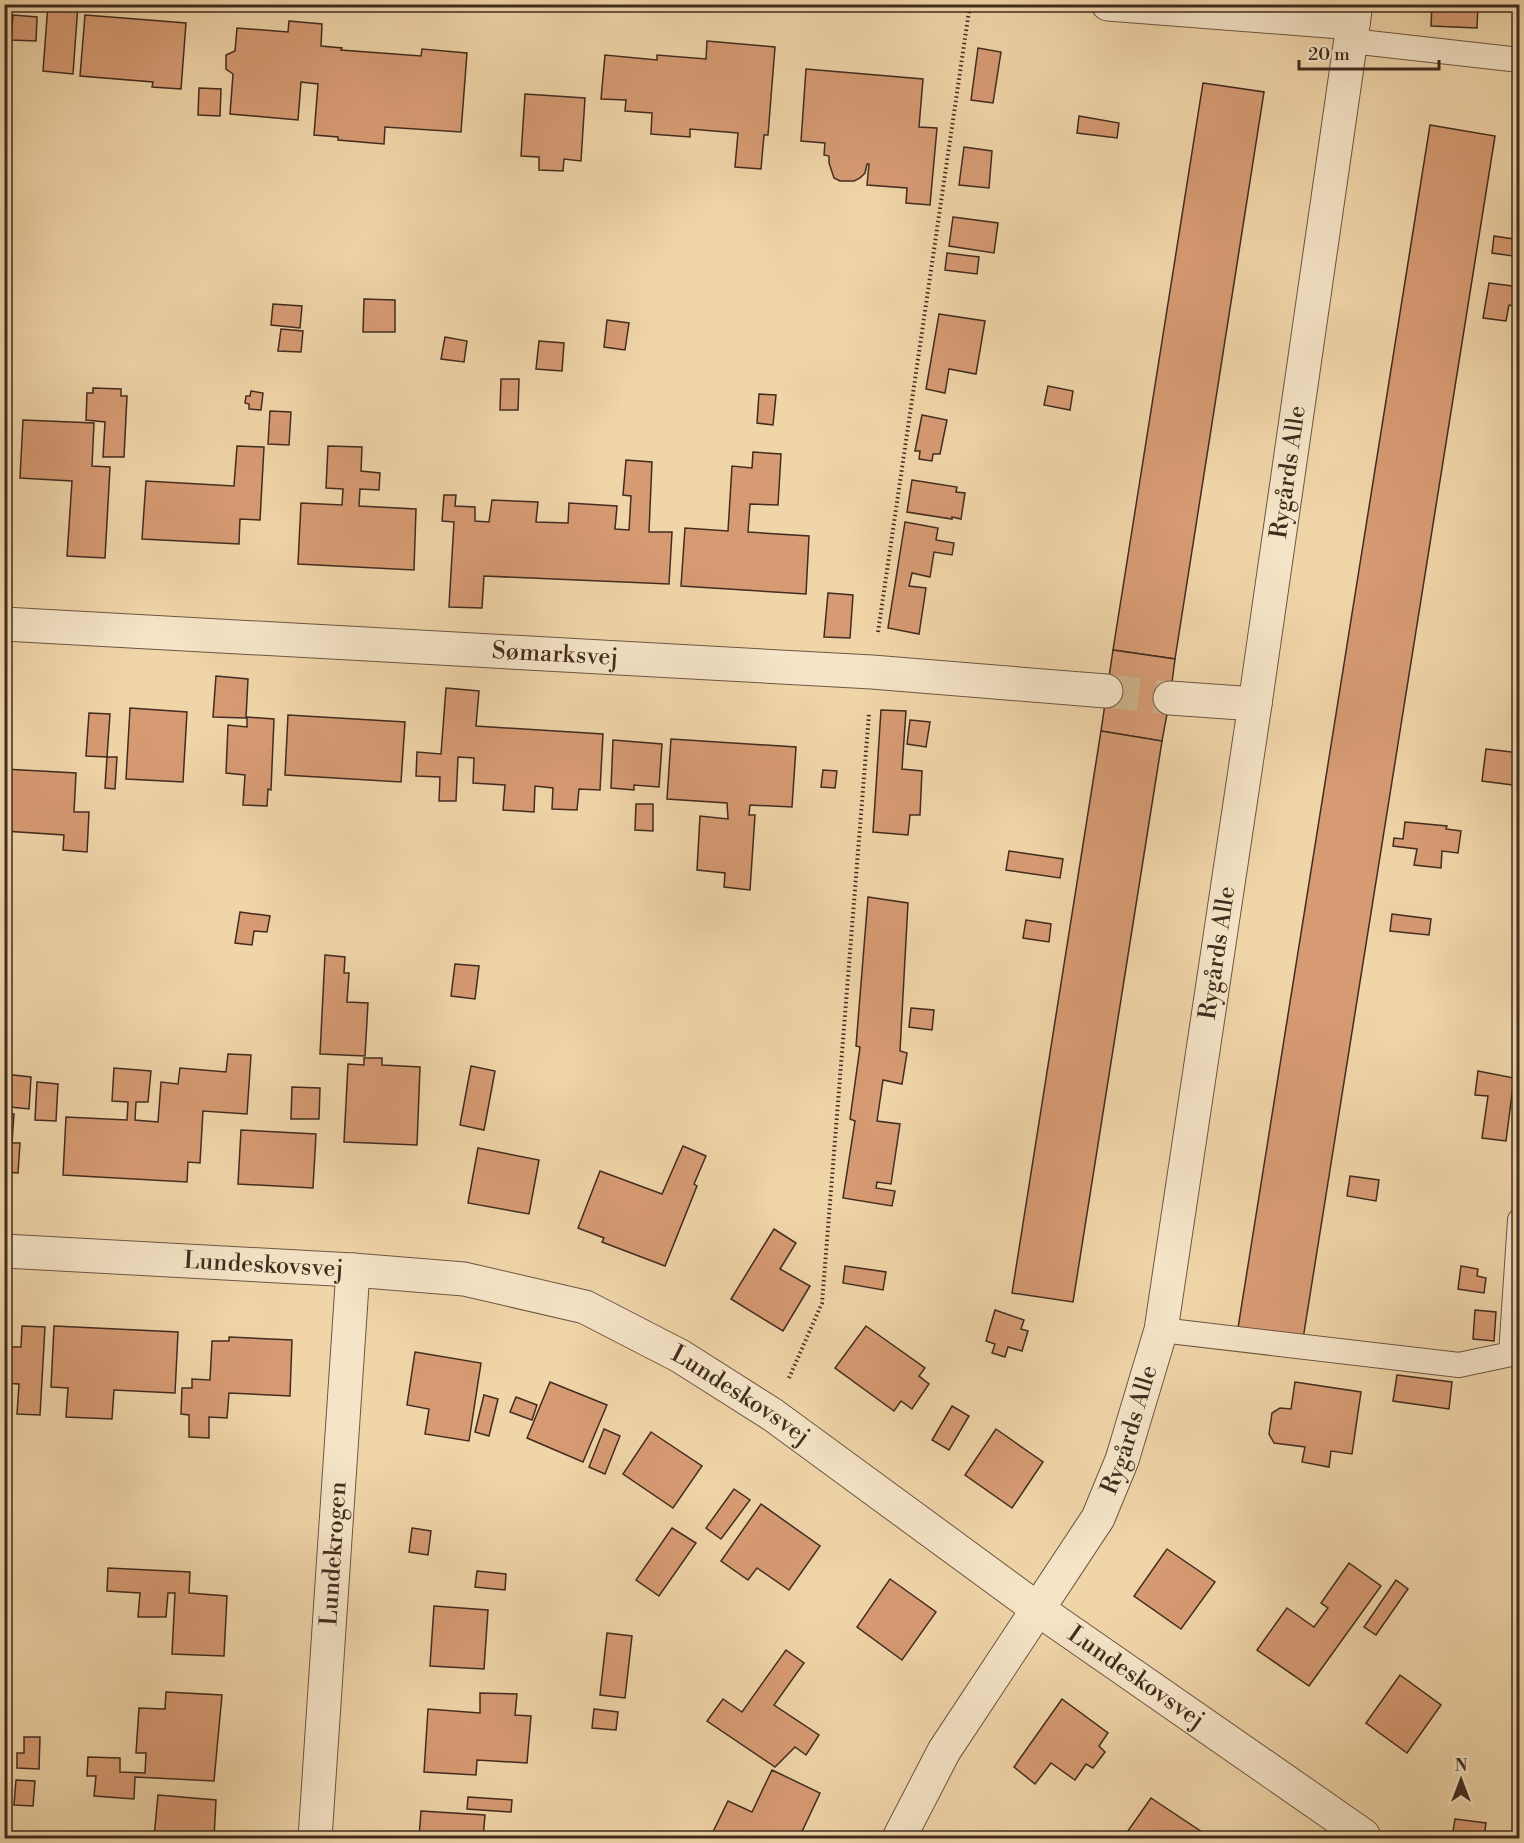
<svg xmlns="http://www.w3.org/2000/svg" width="1524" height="1843" font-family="'Libre Bodoni',serif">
  <rect width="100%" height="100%" fill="#f0d5a9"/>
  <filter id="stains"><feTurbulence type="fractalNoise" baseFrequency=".00333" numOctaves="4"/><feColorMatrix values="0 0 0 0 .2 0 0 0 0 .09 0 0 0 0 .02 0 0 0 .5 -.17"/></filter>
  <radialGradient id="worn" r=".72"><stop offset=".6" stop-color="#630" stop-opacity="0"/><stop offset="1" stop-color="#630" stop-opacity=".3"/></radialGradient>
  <g fill="#d79b74" stroke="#412c1f" stroke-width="1.5">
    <polygon points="48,4 78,4 73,74 43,71"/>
    <polygon points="1432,4 1478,4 1477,28 1431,26"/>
    <polygon points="13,15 37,17 36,41 11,40"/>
    <polygon points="85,15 186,23 181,89 152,87 153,82 80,76"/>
    <polygon points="289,21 322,24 321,46 342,48 341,50 421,56 422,49 467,53 461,132 385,127 384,144 338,140 338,137 314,135 318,84 301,82 298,120 230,114 233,74 226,69 226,55 235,51 237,28 288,32"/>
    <polygon points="707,41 775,47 768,135 764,135 761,169 735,167 738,133 690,129 690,137 651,134 652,113 625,111 626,100 601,99 605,55 657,60 657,55 706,59"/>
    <polygon points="978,48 1001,52 993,103 971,100"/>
    <polygon points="806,69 923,79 919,127 937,128 930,205 906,203 907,188 867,185 869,164 867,164 865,173 860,178 854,181 840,181 834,178 829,163 829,156 824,155 825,143 801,141"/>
    <polygon points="1203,83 1264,92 1175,659 1113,650"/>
    <polygon points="199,88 221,89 220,116 198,115"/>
    <polygon points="525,94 585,98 581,161 564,159 563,171 539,170 539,157 521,156"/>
    <polygon points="1079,116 1119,123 1117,138 1077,133"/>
    <polygon points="1430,125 1495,136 1303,1339 1238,1328"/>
    <polygon points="964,147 992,151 989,188 959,185"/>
    <polygon points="953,217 998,223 994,253 949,246"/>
    <polygon points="1494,236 1520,240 1520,257 1492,253"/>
    <polygon points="947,253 979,257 977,274 945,270"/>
    <polygon points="1489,283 1520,287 1520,307 1509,305 1506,321 1483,318"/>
    <polygon points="364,299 395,300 395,332 363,332"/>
    <polygon points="273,304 302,306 300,328 271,325"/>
    <polygon points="939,314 985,321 976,374 949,369 945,393 926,389"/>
    <polygon points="607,320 629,323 625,350 604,347"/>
    <polygon points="281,329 303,331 301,352 278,351"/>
    <polygon points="445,337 467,341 464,362 441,359"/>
    <polygon points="539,341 564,343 562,371 536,369"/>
    <polygon points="501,379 519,379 518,410 500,410"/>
    <polygon points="1048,386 1073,391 1070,410 1044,405"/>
    <polygon points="93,388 121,389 121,396 127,396 124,457 103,457 105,422 86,420 87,393 93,393"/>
    <polygon points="251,391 263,393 261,410 249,409 249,404 245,403 246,396 250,396"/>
    <polygon points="759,394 776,395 773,425 757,423"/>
    <polygon points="270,411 291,412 289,445 268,444"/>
    <polygon points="922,415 947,420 940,454 933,454 932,461 919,459 920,451 915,451"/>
    <polygon points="23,420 94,423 92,466 110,467 105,558 67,556 72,481 20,478"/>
    <polygon points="237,446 264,447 260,520 240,519 239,544 142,539 146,481 234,486"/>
    <polygon points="328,446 362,447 361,471 380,473 379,490 360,489 359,506 416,509 414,570 298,564 301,503 342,505 343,489 326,488"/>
    <polygon points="753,452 781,454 778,505 750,504 748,532 809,536 806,594 681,586 685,528 728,531 732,466 752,468"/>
    <polygon points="626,460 652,462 649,532 672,532 669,584 484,576 482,608 449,607 454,522 442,521 444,495 456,495 455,506 475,507 475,521 489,522 492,500 538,502 536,522 568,523 569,503 617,506 615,529 629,530 631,496 623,495"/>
    <polygon points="912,480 957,487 956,492 965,493 961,519 952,517 952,519 907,512"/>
    <polygon points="905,522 938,528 936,540 954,543 952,555 934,552 930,577 912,573 909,586 926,588 919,634 888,628"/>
    <polygon points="828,593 853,595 850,638 824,637"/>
    <polygon points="1113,650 1175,659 1170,698 1162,741 1101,731"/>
    <polygon points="216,676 248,679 246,718 213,717"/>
    <polygon points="446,688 479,691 476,726 603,734 600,790 579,789 577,810 552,809 553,788 535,786 534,812 503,810 505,785 473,783 474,758 458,757 456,801 439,801 440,777 416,776 417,752 441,754"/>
    <polygon points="130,708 187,712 183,782 126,779"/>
    <polygon points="881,710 906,711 902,769 922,771 920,815 910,815 908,835 873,832"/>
    <polygon points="89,713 110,714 107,757 117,757 115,789 105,788 107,757 86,756"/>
    <polygon points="288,715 405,722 401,782 285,775"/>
    <polygon points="247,717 274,719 271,790 268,789 267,806 243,805 245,775 226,773 228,725 247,727"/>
    <polygon points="910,720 930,722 926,747 907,744"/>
    <polygon points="1101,731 1162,741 1073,1302 1012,1293"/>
    <polygon points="671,739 796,747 792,807 750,805 749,815 755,815 750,890 724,887 725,873 697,870 700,816 728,819 727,803 667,799"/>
    <polygon points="613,740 662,744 659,787 634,785 634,790 611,788"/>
    <polygon points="1486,749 1520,753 1520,786 1482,781"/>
    <polygon points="4,769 76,773 74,812 89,812 87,852 63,850 64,835 4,831"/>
    <polygon points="823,770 837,771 835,788 821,787"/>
    <polygon points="636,804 653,804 653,831 635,830"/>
    <polygon points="1405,822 1447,826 1446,829 1461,831 1458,853 1442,851 1441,868 1414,865 1417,849 1393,846 1394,838 1403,839"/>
    <polygon points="1009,851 1063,859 1060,878 1006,870"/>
    <polygon points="868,897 908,903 900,1051 907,1053 902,1084 883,1080 877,1121 900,1124 891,1184 877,1182 876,1188 895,1191 892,1206 843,1198 855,1121 850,1119 860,1047 856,1046"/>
    <polygon points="240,912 270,916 267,932 254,931 252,945 235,943"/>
    <polygon points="1392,914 1431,919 1429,935 1390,931"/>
    <polygon points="1026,920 1051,924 1049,942 1023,938"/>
    <polygon points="325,955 345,957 344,973 349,973 347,1002 368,1003 365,1056 320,1054"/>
    <polygon points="455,964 479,966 475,999 451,996"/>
    <polygon points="911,1008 934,1010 932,1030 909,1027"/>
    <polygon points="228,1054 251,1055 247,1114 203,1111 200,1163 188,1162 187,1182 63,1175 66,1117 127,1120 128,1102 112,1101 114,1068 151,1071 148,1102 136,1102 135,1120 158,1122 161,1082 178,1084 180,1068 226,1072"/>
    <polygon points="364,1058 382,1058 382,1065 420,1067 417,1145 344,1142 348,1064 364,1065"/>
    <polygon points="471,1066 495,1071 484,1130 460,1125"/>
    <polygon points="1478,1071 1514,1078 1506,1141 1482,1138 1488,1096 1475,1095"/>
    <polygon points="4,1074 31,1077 29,1109 10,1107 10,1098 4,1098"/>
    <polygon points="37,1082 58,1084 56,1121 35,1120"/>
    <polygon points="292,1087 320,1088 319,1119 291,1119"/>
    <polygon points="4,1113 14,1114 12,1143 20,1143 18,1173 4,1172"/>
    <polygon points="241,1130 316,1134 313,1188 238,1184"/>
    <polygon points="683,1146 706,1156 694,1184 697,1186 665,1266 602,1242 604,1238 578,1228 600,1171 662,1194"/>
    <polygon points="478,1148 539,1160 529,1214 468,1203"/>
    <polygon points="1350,1176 1379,1180 1376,1201 1347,1196"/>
    <polygon points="774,1229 796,1243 780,1269 810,1286 783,1331 731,1299"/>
    <polygon points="845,1266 886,1272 883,1290 843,1283"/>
    <polygon points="1461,1266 1478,1269 1477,1276 1486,1278 1484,1293 1458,1289"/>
    <polygon points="995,1310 1024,1320 1021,1329 1028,1331 1022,1351 1008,1347 1005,1357 992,1353 995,1344 986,1341"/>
    <polygon points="1475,1310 1496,1312 1494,1341 1473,1339"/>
    <polygon points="22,1326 45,1327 40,1415 17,1414 19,1384 4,1383 4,1347 21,1347"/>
    <polygon points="54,1326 178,1332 175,1393 114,1390 112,1419 66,1417 68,1388 51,1387"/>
    <polygon points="866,1326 925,1368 919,1376 929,1384 912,1409 901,1401 894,1411 835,1368"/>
    <polygon points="229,1337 292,1340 290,1396 229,1393 227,1418 209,1417 209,1438 189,1437 189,1415 181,1414 182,1388 192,1388 192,1379 210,1380 212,1341 229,1341"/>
    <polygon points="415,1352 481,1363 469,1441 425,1434 429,1409 407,1405"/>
    <polygon points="1397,1375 1452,1382 1449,1409 1393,1401"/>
    <polygon points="550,1382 607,1405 583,1462 527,1438"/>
    <polygon points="1295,1382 1361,1392 1352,1454 1331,1451 1329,1467 1302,1462 1305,1447 1274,1443 1269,1434 1272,1413 1280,1408 1291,1409"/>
    <polygon points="484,1395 498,1399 489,1436 475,1432"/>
    <polygon points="516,1397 537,1405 532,1420 510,1412"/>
    <polygon points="952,1406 969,1416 949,1450 932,1440"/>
    <polygon points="604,1429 620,1436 605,1474 589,1467"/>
    <polygon points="996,1429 1043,1462 1012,1508 965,1475"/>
    <polygon points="651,1432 702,1466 673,1508 623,1474"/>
    <polygon points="734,1489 750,1500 721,1539 706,1528"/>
    <polygon points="761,1504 820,1546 789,1590 757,1568 748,1580 721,1561"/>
    <polygon points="412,1528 431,1531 428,1555 409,1552"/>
    <polygon points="672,1528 696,1543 659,1596 636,1580"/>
    <polygon points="1167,1549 1215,1582 1181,1629 1134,1596"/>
    <polygon points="1349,1563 1381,1586 1309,1686 1257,1650 1287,1608 1314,1627 1328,1608 1321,1603"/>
    <polygon points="108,1568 190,1572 189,1593 227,1596 224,1656 172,1654 175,1593 168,1593 166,1617 138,1617 140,1593 107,1591"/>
    <polygon points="477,1571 506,1574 505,1590 475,1587"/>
    <polygon points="890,1579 936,1612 902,1660 857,1627"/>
    <polygon points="1396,1580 1408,1589 1376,1635 1364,1627"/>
    <polygon points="434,1606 488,1610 484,1669 430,1666"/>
    <polygon points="607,1633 632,1636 625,1698 600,1695"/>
    <polygon points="786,1650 804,1663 774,1705 819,1735 806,1755 795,1747 775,1767 707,1721 723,1699 742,1712"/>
    <polygon points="1400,1675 1441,1705 1407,1753 1366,1723"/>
    <polygon points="166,1692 222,1695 214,1781 135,1777 134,1799 94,1796 96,1776 87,1776 88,1757 120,1758 120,1772 145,1773 146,1753 136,1753 139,1708 165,1709"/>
    <polygon points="480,1693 517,1694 515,1715 531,1716 527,1763 477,1760 476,1775 424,1772 428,1709 480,1713"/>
    <polygon points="1062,1699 1108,1733 1099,1746 1105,1752 1093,1768 1086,1764 1075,1780 1051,1763 1035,1784 1014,1767"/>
    <polygon points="594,1709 618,1712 616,1730 592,1728"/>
    <polygon points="24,1737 40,1737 39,1769 17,1768 17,1753 24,1753"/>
    <polygon points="772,1770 820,1793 799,1838 710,1838 728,1801 752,1812"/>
    <polygon points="16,1780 35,1781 33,1806 14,1805"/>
    <polygon points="158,1795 216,1800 214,1838 154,1838"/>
    <polygon points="468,1797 512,1800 511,1812 467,1809"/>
    <polygon points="1151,1798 1202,1832 1198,1838 1123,1838"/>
    <polygon points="421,1811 485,1815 483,1838 419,1838"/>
    <polygon points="1455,1819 1486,1823 1484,1838 1452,1838"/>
  </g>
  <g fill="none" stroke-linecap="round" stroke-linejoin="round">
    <polyline stroke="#cdb38d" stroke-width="33" stroke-dasharray="33 16" stroke-linecap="butt" points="1106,691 1170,698"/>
    <g stroke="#6d5642" stroke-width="26">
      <g id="service">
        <polyline points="1351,41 1520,60"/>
        <polyline points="1161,1330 1459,1365 1511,1354 1520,1220"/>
      </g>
    </g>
    <g stroke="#6d5642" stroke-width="35">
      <g id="minor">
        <polyline points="1108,4 1353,23"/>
        <path id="s1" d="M4 624 872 672 1106 691"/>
        <polyline points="1170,698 1255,704"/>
        <path id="s2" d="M4 1251 353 1270 464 1279 585 1307 680 1356 773 1415 1039 1610 1363 1835"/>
        <path id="s3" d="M315 1838 353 1270"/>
        <path id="s4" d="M899 1838 944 1751 1098 1518 1122 1460 1161 1330 1255 704 1356 4"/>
      </g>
    </g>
    <g stroke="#412c1f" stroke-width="4" stroke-dasharray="1.5 3" stroke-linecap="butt">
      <polyline points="878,632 970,4"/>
      <polyline points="789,1378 822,1303 869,714"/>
    </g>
    <use href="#service" stroke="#f5e4c7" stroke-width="24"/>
    <use href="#minor" stroke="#f5e4c7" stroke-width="33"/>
  </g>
  <g text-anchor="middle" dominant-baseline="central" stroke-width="5" stroke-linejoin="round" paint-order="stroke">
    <g font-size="24" fill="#412c1f" stroke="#f5e4c7">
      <text stroke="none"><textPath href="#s4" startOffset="1443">Rygårds Alle</textPath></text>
      <text stroke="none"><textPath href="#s1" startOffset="552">Sømarksvej</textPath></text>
      <text stroke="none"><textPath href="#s4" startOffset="957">Rygårds Alle</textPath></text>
      <text stroke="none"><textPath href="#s2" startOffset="260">Lundeskovsvej</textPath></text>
      <text stroke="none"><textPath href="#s2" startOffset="764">Lundeskovsvej</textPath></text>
      <text stroke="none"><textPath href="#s4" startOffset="471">Rygårds Alle</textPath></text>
      <text stroke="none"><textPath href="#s3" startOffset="285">Lundekrogen</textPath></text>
      <text stroke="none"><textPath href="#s2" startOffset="1250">Lundeskovsvej</textPath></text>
    </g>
  </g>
  <rect width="1524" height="1843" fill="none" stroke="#f0d5a9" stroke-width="24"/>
  <rect x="6" y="6" width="1512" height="1831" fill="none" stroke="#412c1f" stroke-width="3"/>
  <rect x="12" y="12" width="1500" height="1819" fill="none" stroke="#412c1f" stroke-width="1.5"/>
  <g transform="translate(1461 1780)" stroke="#f5e4c7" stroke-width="4.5" paint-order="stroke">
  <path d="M0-4.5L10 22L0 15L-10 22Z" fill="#412c1f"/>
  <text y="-9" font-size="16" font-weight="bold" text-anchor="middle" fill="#412c1f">N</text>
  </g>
  <path d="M1299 60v9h140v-9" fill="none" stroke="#412c1f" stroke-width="3"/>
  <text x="1308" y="60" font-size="18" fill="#412c1f" stroke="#f5e4c7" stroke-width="4.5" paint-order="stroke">20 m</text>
  <rect width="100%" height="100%" filter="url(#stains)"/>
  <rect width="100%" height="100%" fill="url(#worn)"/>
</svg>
